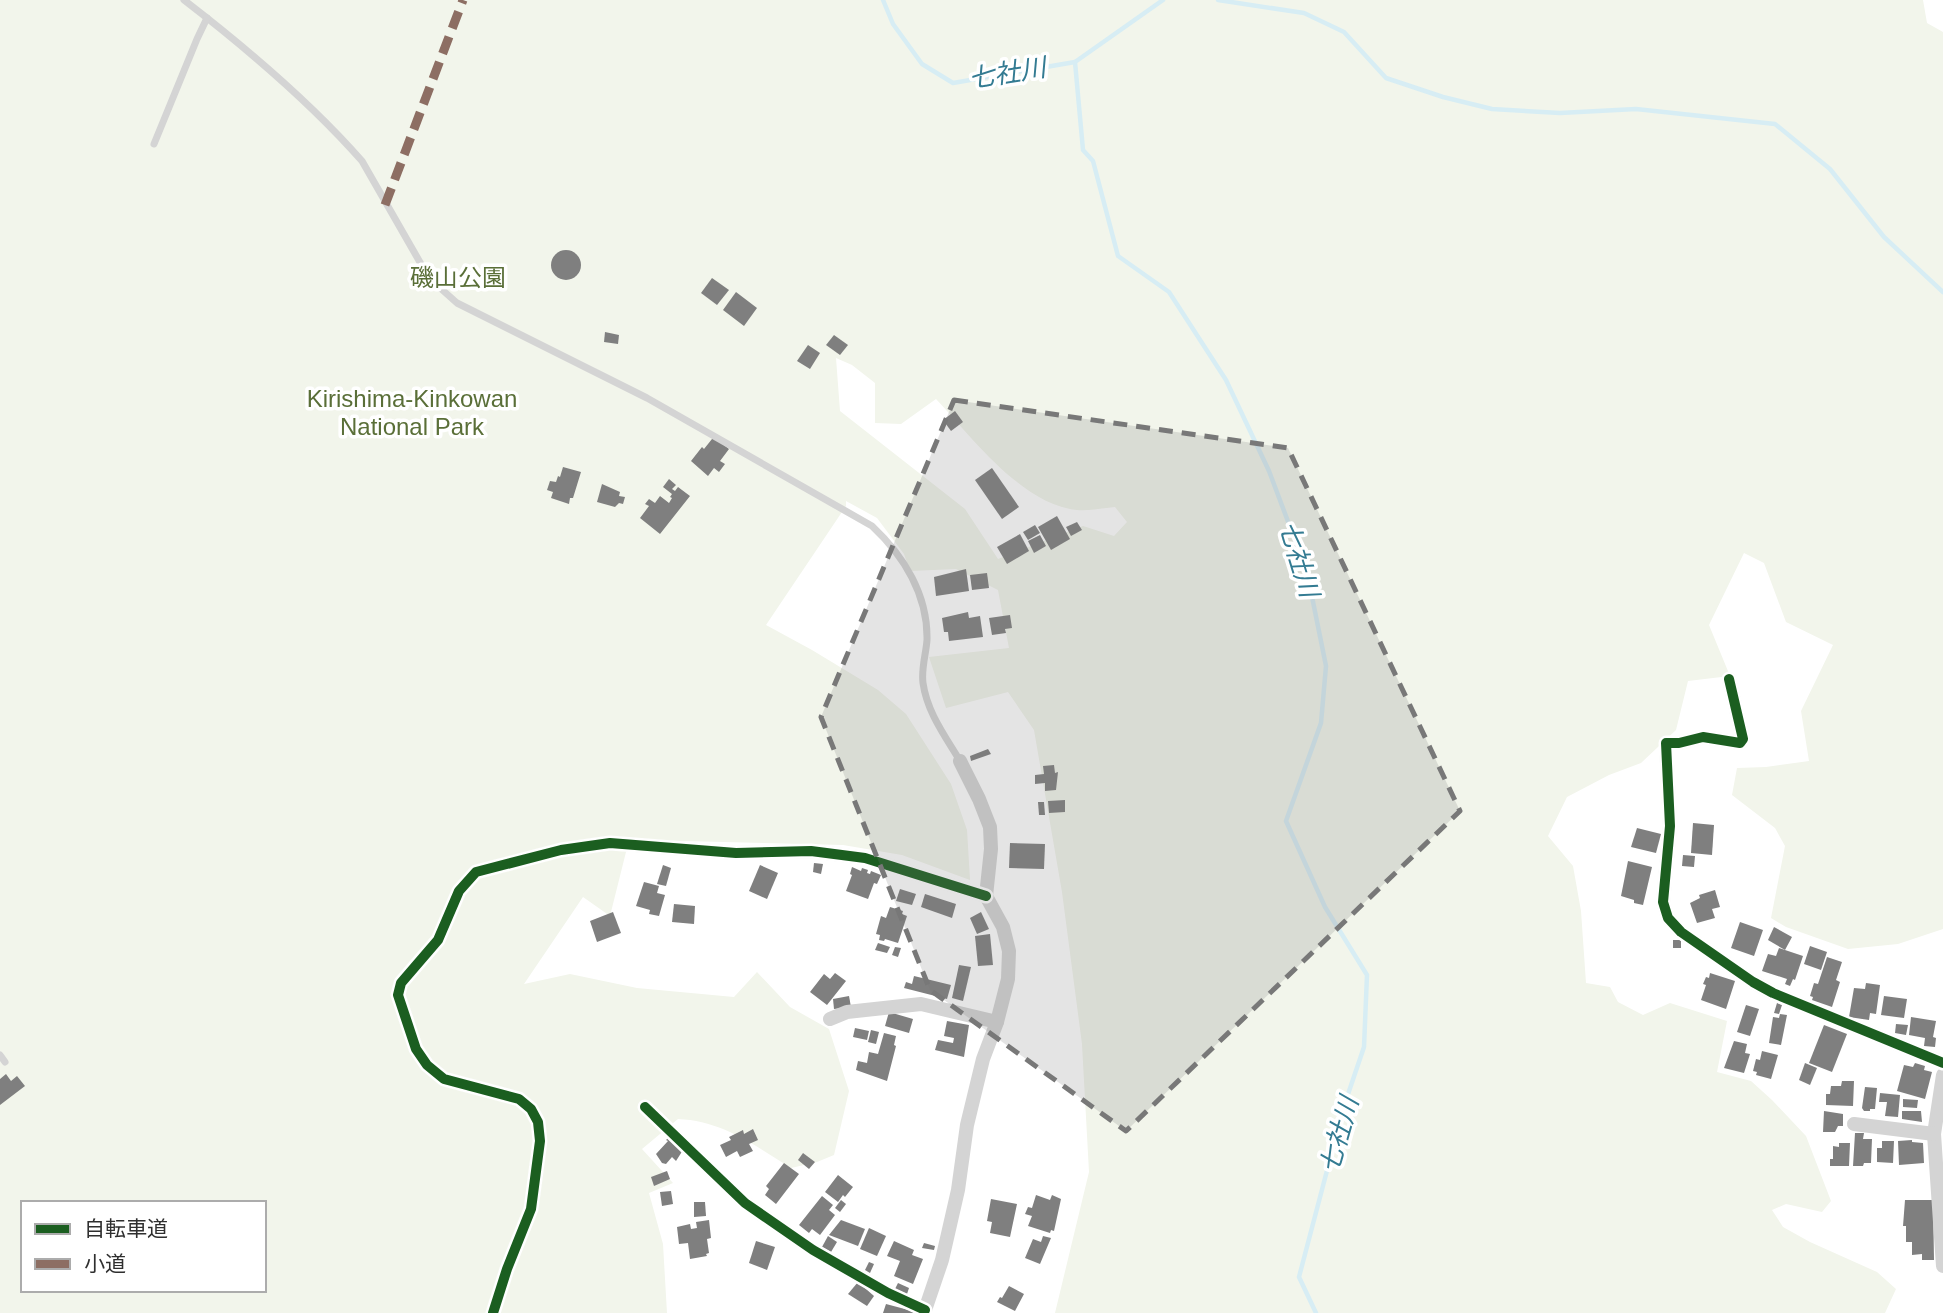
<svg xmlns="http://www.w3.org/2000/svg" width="1943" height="1313" font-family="Helvetica,'Noto Sans JP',sans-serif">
  <rect width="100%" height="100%" fill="#fff"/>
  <path fill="#f2f5eb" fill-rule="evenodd" d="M0 0H1923L1927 23 1943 32V929L1898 944 1848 949 1786 927 1771 918 1785 846 1775 828 1732 795 1737 768 1766 767 1809 761 1801 711 1833 645 1786 622 1764 563 1744 553 1709 625 1730 676 1688 681 1676 730 1641 763 1609 775 1567 797 1548 836 1573 866 1581 911 1586 983 1610 987 1618 1002 1643 1015 1670 1003 1727 1021 1717 1072 1751 1081 1772 1100 1806 1136 1831 1201 1822 1212 1786 1204 1772 1210 1783 1227 1810 1242 1877 1272 1896 1289 1885 1313H1055L1089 1172 1082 1044 1062 892 1034 730 1008 692 946 708 929 657 1009 648 998 590 956 569 910 571 904 554 877 518 846 501V506L766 625 812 650 878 690 906 714 951 784 967 830 970 880 902 855 843 845 643 840 627 848 610 916 583 897 524 984 570 974 637 988 734 997 757 972 790 1007 829 1029 849 1091 834 1155 817 1162 791 1168C754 1145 723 1121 678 1119L642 1149 673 1183 649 1193 663 1244 667 1313H0ZM836 358 852 365 875 383V423L901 424 936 399C971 436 1022 505 1077 510 1089 511 1103 508 1115 507L1127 522 1114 536 1083 526 998 559 965 509 840 411ZM23 1203H264V1290H23Z"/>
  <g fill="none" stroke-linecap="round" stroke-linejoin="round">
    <g stroke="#d7edf4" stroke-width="4.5">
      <polyline points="883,0 893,24 922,64 953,83 1075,62 1083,150 1093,161 1118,256 1169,292 1226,380 1269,471 1307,572 1326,666 1321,723 1286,821 1325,907 1367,975 1364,1047 1344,1106 1299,1277 1316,1313"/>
      <polyline points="1218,0 1304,13 1344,32 1386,78 1443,97 1492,109 1560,113 1636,109 1775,124 1830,169 1884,237 1943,292"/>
      <polyline points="1075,62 1163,0"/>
    </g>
  </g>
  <g fill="#7f7f7f">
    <circle cx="566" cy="265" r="15"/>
    <polygon points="712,278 729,290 717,305 701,293"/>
    <polygon points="736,292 757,308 744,326 723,310"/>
    <polygon points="605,332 619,335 618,344 604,342"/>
    <polygon points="834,335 848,345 840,355 826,345"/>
    <polygon points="808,345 820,353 810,369 797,361"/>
    <polygon points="955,411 963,422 951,431 943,420"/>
    <polygon points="715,438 729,449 720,461 725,464 719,472 714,468 708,476 691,461 702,447 704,449 712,439"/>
    <polygon points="563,467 581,472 573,498 570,498 569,504 551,498 553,492 547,490 550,481 556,482 558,476 560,477"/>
    <polygon points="992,468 1019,507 1002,519 975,480"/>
    <polygon points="669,479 676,485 672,489 675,491 678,487 690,496 660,534 640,518 649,506 645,504 649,499 655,503 660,496 669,503 672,498 670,497 672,494 663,487"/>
    <polygon points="602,484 620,492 619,496 625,497 623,504 619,503 615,507 597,502"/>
    <polygon points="1057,516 1070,539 1051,550 1038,527"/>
    <polygon points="1077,522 1082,530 1071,536 1066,527"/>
    <polygon points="1035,525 1040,533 1028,540 1023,532"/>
    <polygon points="1020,534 1029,551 1007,564 997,547"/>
    <polygon points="1040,535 1046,546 1034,553 1028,541"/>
    <polygon points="966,569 969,591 936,596 934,577"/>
    <polygon points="987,573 989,588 972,590 970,575"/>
    <polygon points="968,612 969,618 980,616 983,637 949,641 948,632 944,632 942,618"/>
    <polygon points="1010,615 1012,628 1005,629 1006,633 992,635 989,618"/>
    <polygon points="988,749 991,754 971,761 970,756"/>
    <polygon points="1054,765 1055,773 1058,772 1056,790 1045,791 1045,783 1035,784 1035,775 1044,774 1043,766"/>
    <polygon points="1065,800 1065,812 1049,813 1048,801"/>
    <polygon points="1038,802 1044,802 1045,815 1039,815"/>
    <polygon points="1693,823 1714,825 1712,855 1691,853"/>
    <polygon points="1637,828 1661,834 1656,853 1631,847"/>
    <polygon points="1010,843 1045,844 1044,869 1009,868"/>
    <polygon points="1683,855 1695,856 1694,867 1682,866"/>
    <polygon points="1628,861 1652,867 1643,905 1634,903 1634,900 1621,896"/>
    <polygon points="814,863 823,864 821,874 813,872"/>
    <polygon points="663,865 671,868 666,886 657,884"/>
    <polygon points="760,865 778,873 767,899 749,891"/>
    <polygon points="852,867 861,871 862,868 868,870 867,873 870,874 871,871 881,875 877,884 874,883 868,899 846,891 852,875 850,874"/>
    <polygon points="644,882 659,886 657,893 665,895 659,916 649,914 650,910 636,906"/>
    <polygon points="900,889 916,894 912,905 896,901"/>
    <polygon points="1715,890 1720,907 1712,909 1715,918 1697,923 1690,903 1700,898 1699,895"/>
    <polygon points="925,894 956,904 952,918 921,907"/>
    <polygon points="674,904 695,906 694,924 672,922"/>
    <polygon points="890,907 903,911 902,914 907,916 898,943 885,939 884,941 879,940 880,935 876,934 881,916 886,918"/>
    <polygon points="613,912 621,933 597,942 590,921"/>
    <polygon points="981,912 989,929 977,934 970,918"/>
    <polygon points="1740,922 1763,930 1754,956 1731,948"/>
    <polygon points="1774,927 1792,937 1785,950 1768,940"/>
    <polygon points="990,934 993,965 978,966 975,936"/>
    <rect x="1673" y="940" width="8" height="8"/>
    <polygon points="878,943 890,947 887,953 875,950"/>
    <polygon points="1810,946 1827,952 1821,970 1804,964"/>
    <polygon points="895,947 901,948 898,957 892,955"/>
    <polygon points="1779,948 1803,956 1795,980 1793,979 1790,986 1785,984 1787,979 1762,971 1768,954 1776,956"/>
    <polygon points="1827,957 1842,962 1836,980 1840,982 1832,1007 1812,1000 1813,997 1810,996 1814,983 1818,984"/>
    <polygon points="959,965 971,967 963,1001 952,998"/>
    <polygon points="835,973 846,981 827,1005 810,992 824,974 830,979"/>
    <polygon points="1710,973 1735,981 1726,1009 1701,1000 1706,985 1703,984 1706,977 1709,978"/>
    <polygon points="914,976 951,985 947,999 904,988 906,982 912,984"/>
    <polygon points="1866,983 1880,985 1876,1014 1870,1013 1869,1020 1849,1017 1854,988 1865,989"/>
    <polygon points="849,996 851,1007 834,1009 833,999"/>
    <polygon points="1884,996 1907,999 1904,1018 1881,1015"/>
    <polygon points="1777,1003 1782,1005 1779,1014 1774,1013"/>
    <polygon points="1746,1005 1759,1009 1750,1036 1737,1032"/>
    <polygon points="889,1012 913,1019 909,1033 885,1026"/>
    <polygon points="1780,1014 1787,1015 1781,1045 1769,1043 1773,1017 1779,1018"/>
    <polygon points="1911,1017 1936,1021 1933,1037 1936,1038 1935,1047 1924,1046 1925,1038 1909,1035"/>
    <polygon points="947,1021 969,1025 964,1057 935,1050 938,1040 953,1043 954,1038 944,1036"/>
    <polygon points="1896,1024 1908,1025 1906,1035 1895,1033"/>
    <polygon points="1824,1025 1847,1034 1832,1072 1809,1063"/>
    <polygon points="855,1028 869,1031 867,1040 853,1037"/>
    <polygon points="871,1030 879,1032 876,1044 868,1042"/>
    <polygon points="884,1033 896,1036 894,1045 896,1046 887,1081 856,1070 858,1061 867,1063 869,1052 878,1054"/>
    <polygon points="1734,1041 1747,1044 1745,1053 1750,1054 1744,1073 1724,1068"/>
    <polygon points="1762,1051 1778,1055 1771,1079 1756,1075 1757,1072 1753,1071 1756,1059 1760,1060"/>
    <polygon points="1805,1063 1817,1068 1810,1085 1799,1080"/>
    <polygon points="1915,1063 1925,1066 1924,1070 1932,1072 1925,1099 1897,1091 1904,1065 1913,1067"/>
    <polygon points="6,1074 11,1081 17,1076 25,1086 0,1105 0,1079"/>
    <polygon points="1842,1081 1854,1081 1853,1106 1826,1105 1826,1094 1830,1094 1831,1086 1841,1086"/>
    <polygon points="1865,1087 1877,1088 1875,1109 1870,1109 1870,1111 1864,1111 1862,1108"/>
    <polygon points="1880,1093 1900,1095 1898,1117 1885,1116 1887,1102 1879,1102"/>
    <polygon points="1903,1099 1918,1100 1917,1108 1903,1107"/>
    <polygon points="1824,1111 1843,1114 1843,1126 1838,1126 1835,1132 1823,1132"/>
    <polygon points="1902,1111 1921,1111 1922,1122 1902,1119"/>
    <polygon points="753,1129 758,1140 749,1144 753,1151 740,1157 737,1151 726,1157 720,1145 731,1140 729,1137 743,1130 744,1134"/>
    <polygon points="1855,1133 1864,1133 1863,1139 1872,1139 1871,1163 1864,1163 1863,1166 1853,1166"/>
    <polygon points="669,1137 683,1150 676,1161 672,1157 666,1164 662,1163 656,1154 668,1141 666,1140"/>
    <polygon points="1912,1140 1912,1142 1923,1143 1924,1163 1899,1165 1898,1141"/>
    <polygon points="1882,1141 1894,1141 1893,1163 1877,1162 1877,1148 1882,1148"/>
    <polygon points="1839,1143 1850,1143 1849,1166 1830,1166 1830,1159 1833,1159 1833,1146 1839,1147"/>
    <polygon points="803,1153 815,1162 809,1169 798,1160"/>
    <polygon points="784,1163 799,1174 776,1204 765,1195 769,1189 766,1186"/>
    <polygon points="667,1171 670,1179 654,1186 651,1177"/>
    <polygon points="838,1175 853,1187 845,1197 843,1195 838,1202 825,1192"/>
    <polygon points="671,1191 673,1204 662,1206 660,1192"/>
    <polygon points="1036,1195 1050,1200 1052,1195 1061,1199 1054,1231 1051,1230 1050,1233 1028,1226 1032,1216 1025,1214 1028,1207 1032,1208"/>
    <polygon points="822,1196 833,1205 829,1210 835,1215 820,1235 812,1229 809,1233 799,1225"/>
    <polygon points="991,1199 1017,1204 1010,1237 990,1233 992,1222 987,1221"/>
    <polygon points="841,1200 846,1204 840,1212 835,1208"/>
    <polygon points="1905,1200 1933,1200 1934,1260 1922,1260 1922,1254 1912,1255 1912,1242 1906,1242 1906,1226 1903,1226"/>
    <polygon points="694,1202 705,1202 706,1216 694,1217"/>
    <polygon points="709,1220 711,1238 707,1239 709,1253 706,1254 707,1256 690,1259 688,1243 679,1244 677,1227 690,1224 691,1229 697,1228 696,1222"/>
    <polygon points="841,1220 865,1229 858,1246 829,1235"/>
    <polygon points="869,1228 886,1236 877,1256 860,1249"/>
    <polygon points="828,1236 837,1242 831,1252 822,1247"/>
    <polygon points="1043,1236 1051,1238 1040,1264 1025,1258 1033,1239 1041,1242"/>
    <polygon points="756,1241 775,1247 767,1270 749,1263"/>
    <polygon points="894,1241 914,1250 912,1255 923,1259 913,1284 894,1276 900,1261 887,1256"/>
    <polygon points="924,1243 935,1246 934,1250 922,1248"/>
    <polygon points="869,1262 874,1264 870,1273 865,1270"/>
    <polygon points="858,1282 874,1296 867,1306 848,1294"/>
    <polygon points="898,1283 909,1288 907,1294 895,1289"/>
    <polygon points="1009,1286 1024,1294 1015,1311 997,1302 1000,1297 1002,1298"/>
    <polygon points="886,1304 916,1312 916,1313 883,1313"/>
  </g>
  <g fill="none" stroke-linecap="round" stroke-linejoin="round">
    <g stroke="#d4d4d4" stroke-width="7">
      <path d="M184 0C245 47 311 103 362 161L429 278 457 303 647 398 872 526C904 556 928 595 927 640 926 654 921 669 923 683 927 712 945 736 960 761"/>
      <polyline points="154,144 197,39 207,18"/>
      <polyline points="0,1055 5,1062"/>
    </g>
    <g stroke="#d4d4d4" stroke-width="14">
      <polyline points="1729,679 1743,739 1740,743 1703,737 1679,743 1666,743 1670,826 1663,902 1668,918 1681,932 1753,982 1773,993 1943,1063"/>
      <polyline points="830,1019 847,1012 921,1004 997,1022"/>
      <polyline points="1943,1075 1934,1134 1943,1266"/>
      <polyline points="645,1107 745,1203 813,1250 888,1293 925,1310"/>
      <polyline points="1854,1124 1934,1134"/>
      <polyline points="493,1313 507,1269 531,1209 540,1141 538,1122 531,1109 519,1099 444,1079 427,1065 416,1049 398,995 401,983 438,940 459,891 476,872 561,850 610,843 736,853 811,851 865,858 986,896"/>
      <polyline points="924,1313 942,1260 958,1190 967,1125 983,1059 997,1022 1008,979 1009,951 1003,927 986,896 991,849 990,827 979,799 960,761"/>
    </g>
    <polyline stroke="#8d6e63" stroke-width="9" stroke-dasharray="18 9" stroke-linecap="butt" points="385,205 463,0"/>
    <g stroke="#fff" stroke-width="15">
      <g id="cycleway">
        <polyline points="1729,679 1743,739 1740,743 1703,737 1679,743 1666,743 1670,826 1663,902 1668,918 1681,932 1753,982 1773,993 1943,1063"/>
        <polyline points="645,1107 745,1203 813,1250 888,1293 925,1310"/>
        <polyline points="493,1313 507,1269 531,1209 540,1141 538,1122 531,1109 519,1099 444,1079 427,1065 416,1049 398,995 401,983 438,940 459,891 476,872 561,850 610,843 736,853 811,851 865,858 986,896"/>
      </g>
    </g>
    <use href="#cycleway" stroke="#1b5e20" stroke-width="10"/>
  </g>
  <path fill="#787878" fill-opacity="0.2" stroke="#787878" stroke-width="5" stroke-dasharray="14 9" stroke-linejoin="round" d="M954 400 1288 448 1460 811 1126 1131 930 990 821 717Z"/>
  <g text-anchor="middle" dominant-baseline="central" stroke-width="7" stroke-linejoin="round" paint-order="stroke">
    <g font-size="24" fill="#5a6f38" stroke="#fff">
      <text x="458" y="277">磯山公園</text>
      <text x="412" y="398">Kirishima-Kinkowan<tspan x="412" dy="28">National Park</tspan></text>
    </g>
    <g font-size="26" font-style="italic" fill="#337b92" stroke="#fff">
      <text transform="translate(1007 73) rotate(-9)">七社川</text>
      <text transform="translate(1299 559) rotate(73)">七社川</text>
      <text transform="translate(1339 1135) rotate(-74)">七社川</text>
    </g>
  </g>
  <rect x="21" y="1201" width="245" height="91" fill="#ffffff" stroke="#acacac" stroke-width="2"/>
  <rect x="35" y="1224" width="35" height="10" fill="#1b5e20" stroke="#acacac" stroke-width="2"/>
  <text x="84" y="1236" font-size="21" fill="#2f2f2f">自転車道</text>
  <rect x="35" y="1259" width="35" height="10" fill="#8d6e63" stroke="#acacac" stroke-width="2"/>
  <text x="84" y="1271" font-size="21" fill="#2f2f2f">小道</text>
</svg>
